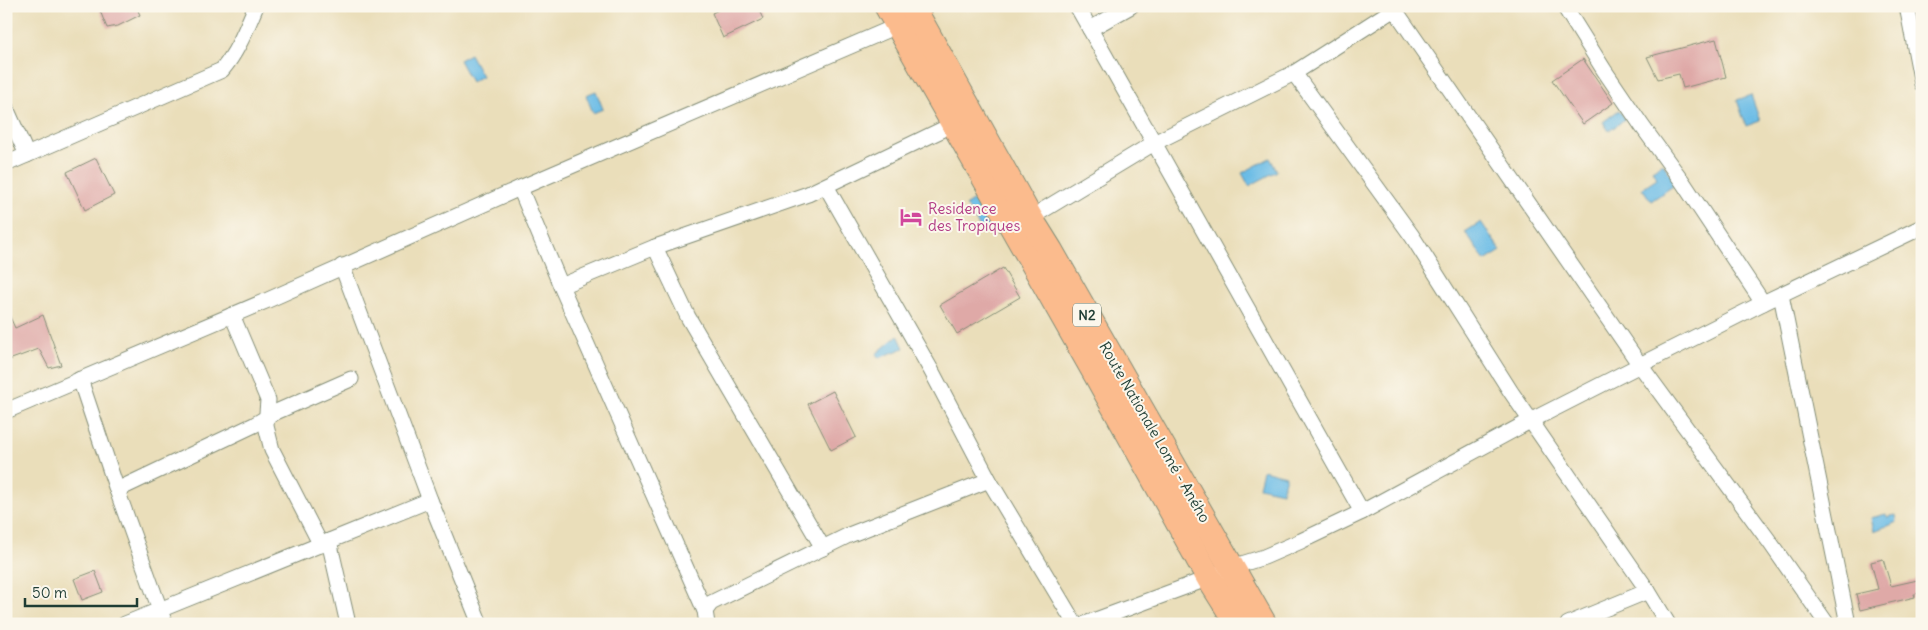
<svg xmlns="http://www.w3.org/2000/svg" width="1928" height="630" font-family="Delius,sans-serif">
  <rect width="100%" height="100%" fill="#fbf7ec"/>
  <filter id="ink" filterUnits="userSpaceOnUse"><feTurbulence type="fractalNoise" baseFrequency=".02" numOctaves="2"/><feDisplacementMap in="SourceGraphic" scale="10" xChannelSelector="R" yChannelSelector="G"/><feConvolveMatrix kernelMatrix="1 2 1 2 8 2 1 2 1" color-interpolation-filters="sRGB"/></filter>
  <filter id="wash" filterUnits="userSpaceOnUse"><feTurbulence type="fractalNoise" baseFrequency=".0096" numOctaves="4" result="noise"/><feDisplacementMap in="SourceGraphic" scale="20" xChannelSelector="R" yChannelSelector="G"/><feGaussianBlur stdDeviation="1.12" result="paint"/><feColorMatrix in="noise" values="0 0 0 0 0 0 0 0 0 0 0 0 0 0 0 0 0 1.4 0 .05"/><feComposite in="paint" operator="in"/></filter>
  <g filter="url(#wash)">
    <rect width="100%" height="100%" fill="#eadeba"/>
    <g fill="#6bbce6" stroke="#457c8d">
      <polygon points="470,54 482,76 471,82 459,60"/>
      <polygon points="596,91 603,109 593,113 586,95"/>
      <polygon points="1751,95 1760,121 1746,126 1737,100"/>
      <polygon points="1619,110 1625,119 1609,131 1603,122"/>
      <polygon points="1270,158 1277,171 1249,186 1242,173"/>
      <polygon points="1663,163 1676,184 1651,201 1642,188 1657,178 1652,170"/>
      <polygon points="979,197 995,223 982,231 966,205"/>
      <polygon points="1481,222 1501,251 1485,261 1465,232"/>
      <polygon points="898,335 904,348 879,358 876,354"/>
      <polygon points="1263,470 1286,476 1282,492 1259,487"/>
      <polygon points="1886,514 1887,517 1896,515 1897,522 1874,531 1871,518"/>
    </g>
    <g id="blocks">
      <g fill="#dfa9a7">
        <polygon points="98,6 136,6 140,15 118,26 107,28"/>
        <polygon points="727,6 757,6 763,19 723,38 712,13"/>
        <polygon points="1716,39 1726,77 1683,88 1679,74 1658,79 1647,57"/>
        <polygon points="1583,59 1613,103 1583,124 1552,80"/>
        <polygon points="96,158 114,195 85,210 67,172"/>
        <polygon points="1003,268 1020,297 957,334 940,305"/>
        <polygon points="6,308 15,328 43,315 61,365 49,368 39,349 6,361"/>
        <polygon points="833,391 856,437 831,450 808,404"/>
        <polygon points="1883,559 1891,586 1922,579 1922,593 1914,594 1915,597 1860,610 1856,594 1878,589 1871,562"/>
        <polygon points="95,571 103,592 82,600 74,579"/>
      </g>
    </g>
  </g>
  <g filter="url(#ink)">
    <use href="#blocks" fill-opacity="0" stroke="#848e77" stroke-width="1"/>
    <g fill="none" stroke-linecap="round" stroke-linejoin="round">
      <g stroke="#848e77" stroke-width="17">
        <g id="minor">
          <polyline points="1077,6 1362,512"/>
          <polyline points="1564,6 1604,70 1642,126 1682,181 1763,303"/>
          <polyline points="1907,6 1922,84"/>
          <polyline points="1395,10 1640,365 1769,541 1827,624"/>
          <polyline points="1090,29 1131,6"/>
          <polyline points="1294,73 1412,236 1511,392 1648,591 1668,624"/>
          <polyline points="6,108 27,155"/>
          <path d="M6 164 222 70C238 51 246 29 256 6"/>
          <polyline points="826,186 931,370 989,480 1075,624"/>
          <polyline points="520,188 561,286 705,611 707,624"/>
          <polyline points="1030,218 1154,143 1294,73 1399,6"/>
          <polyline points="655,247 688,317 823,548"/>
          <polyline points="342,266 430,500 480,624"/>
          <polyline points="561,286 655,247 808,194 954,124"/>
          <polyline points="1781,295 1848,624"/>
          <polyline points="232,315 268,400 266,426 272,450 321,545"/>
          <polyline points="80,379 117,490 165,624"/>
          <polyline points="6,411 268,300 520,188 904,23"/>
          <polyline points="117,490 254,425 276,412 351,379"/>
          <polyline points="329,541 348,624"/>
          <polyline points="705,611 711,603 849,535 989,480"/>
          <polyline points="125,624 430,500"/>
          <polyline points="1085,624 1209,578 1232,567 1264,557 1301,541 1362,512 1530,421 1640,365 1763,303 1922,227"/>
          <polyline points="1568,624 1648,591"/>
        </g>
      </g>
      <g stroke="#848e77" stroke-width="27">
        <g id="trunk">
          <polyline points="887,6 1097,376 1209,578 1238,624"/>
          <polyline points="912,6 1030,218 1050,250 1264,624"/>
        </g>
      </g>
      <use href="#minor" stroke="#fff" stroke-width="15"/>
      <use href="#trunk" stroke="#fbbb8d" stroke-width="25"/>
    </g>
  </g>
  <defs>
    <g id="hotel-bare" transform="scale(1.725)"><path d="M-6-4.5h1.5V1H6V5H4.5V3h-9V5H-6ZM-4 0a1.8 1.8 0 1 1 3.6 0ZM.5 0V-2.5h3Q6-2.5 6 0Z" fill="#d1479c" stroke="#fbf7ec" stroke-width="2.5" paint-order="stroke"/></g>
  </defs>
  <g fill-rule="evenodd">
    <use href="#hotel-bare" x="911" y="217"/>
  </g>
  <g text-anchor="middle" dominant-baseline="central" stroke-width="4" stroke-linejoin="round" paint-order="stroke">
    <rect fill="#fbf7ec" stroke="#61756b" stroke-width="1" x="1073" y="303.5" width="28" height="23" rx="4"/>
    <g font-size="14" font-weight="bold" fill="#1f3d34">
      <text x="1087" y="315">N2</text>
    </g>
    <g font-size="15" fill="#b23c85" stroke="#fbf7ec" text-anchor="start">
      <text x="928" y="208">Residence<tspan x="928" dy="17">des Tropiques</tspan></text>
    </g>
    <g font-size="15" fill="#1f3d34" stroke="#fbf7ec">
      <text transform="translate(1155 432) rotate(60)">Route Nationale Lomé - Aného</text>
    </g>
  </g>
  <rect width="1928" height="630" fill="none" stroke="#fbf7ec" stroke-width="25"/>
  <path d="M25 598v8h112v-8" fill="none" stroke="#1f3d34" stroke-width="2.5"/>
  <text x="32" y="598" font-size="15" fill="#1f3d34" stroke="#fbf7ec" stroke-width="4" paint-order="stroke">50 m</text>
</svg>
